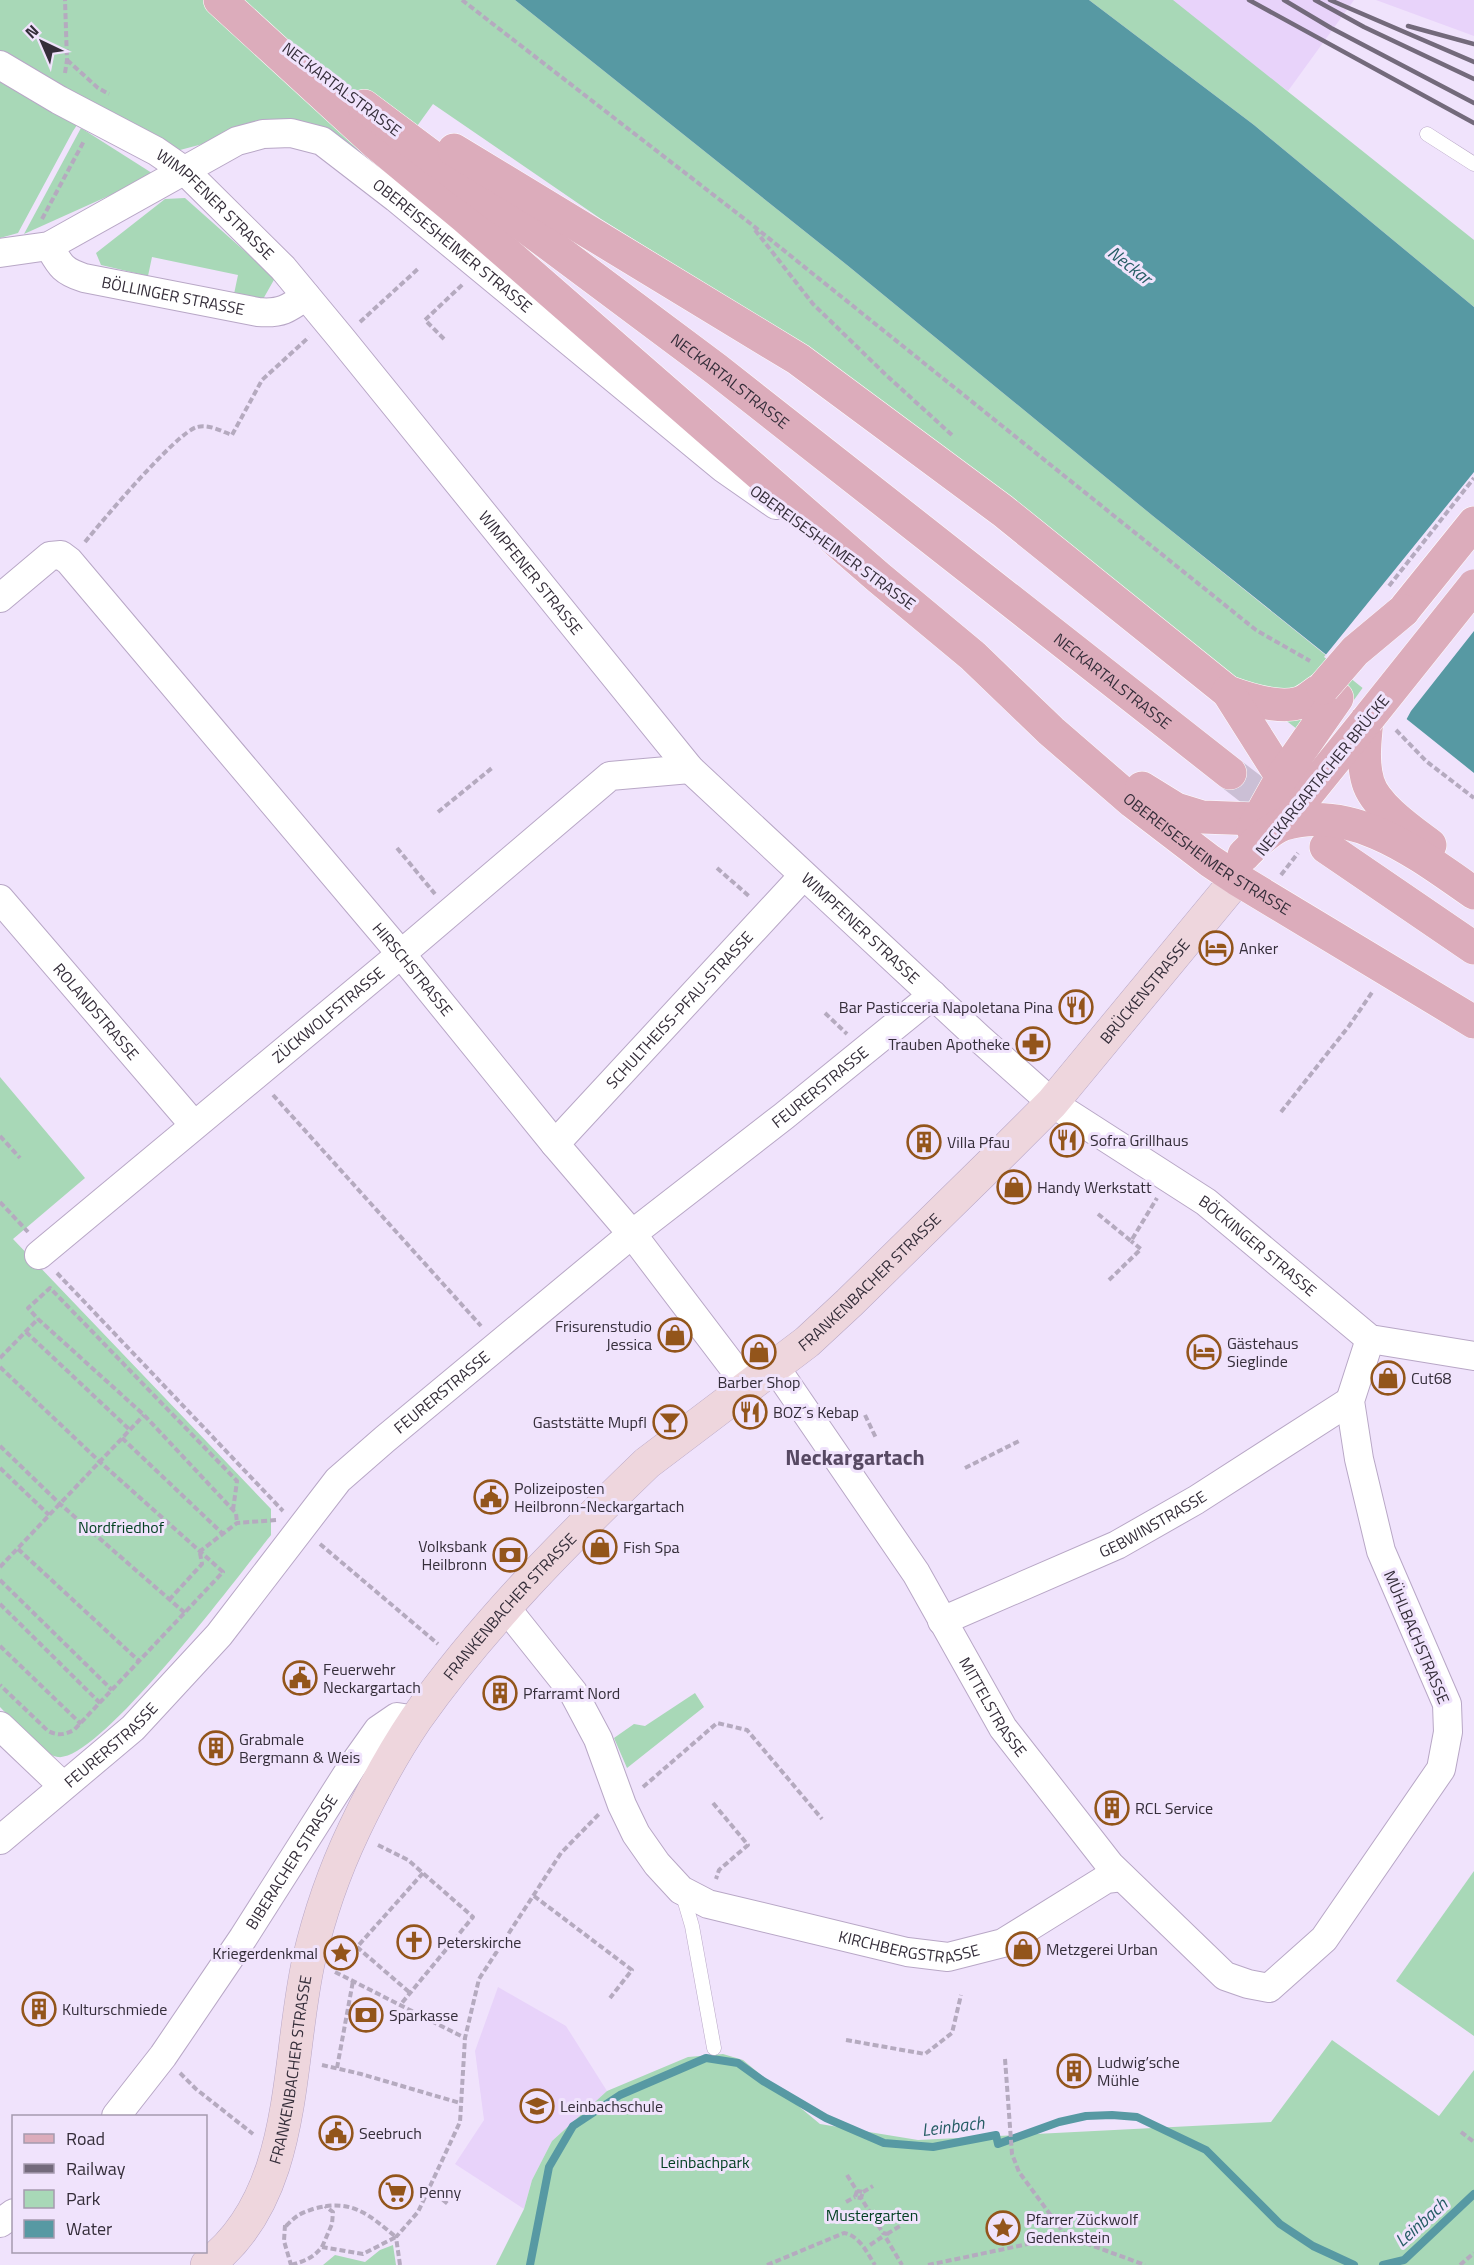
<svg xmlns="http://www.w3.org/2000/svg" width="1474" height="2265" font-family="'Titillium Web',sans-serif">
  <rect width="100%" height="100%" fill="#f0e3fc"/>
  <g fill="#e8d3fa">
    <polygon points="1164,0 1354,0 1288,91"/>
    <polygon points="1376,0 1474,0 1474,36"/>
    <polygon points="498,1987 566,2026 607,2091 552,2141 532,2180 524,2209 455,2164 484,2120 475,2051"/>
  </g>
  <g fill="#a8d8b7">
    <polygon points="0,0 515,0 847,265 1153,516 1364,686 1320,747 813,351 601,219 433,104 394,158 368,162 311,126 214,141 180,150 85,113 73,131 18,233 0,238"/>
    <polygon points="1089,0 1173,0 1474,240 1474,307 1254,125"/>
    <polygon points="81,128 155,175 24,234"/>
    <polygon points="185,198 275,278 262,301 234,294 238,275 152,257 148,276 101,265 96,253 165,199"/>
    <path d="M0 1077 85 1178 13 1239 271 1509V1535C242 1571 99 1763 58 1757 41 1755 13 1720 0 1707Z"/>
    <polygon points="695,1693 704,1707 627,1768 614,1738 634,1724 645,1726"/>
    <polygon points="1474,1871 1474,2036 1396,1981"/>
    <polygon points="1332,2040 1439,2116 1474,2070 1474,2265 496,2265 524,2209 532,2180 552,2141 607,2091 688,2057 723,2054 743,2060 820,2124 918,2140 1271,2122"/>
    <polygon points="393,2245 396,2265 323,2265 335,2255 365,2262 380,2250"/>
  </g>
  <polygon fill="#5799a3" points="515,0 1089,0 1254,125 1474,307 1474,773 1153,516 847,265"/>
  <polygon fill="#f0e3fc" points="1474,472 1474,631 1411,711 1405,722 1324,657"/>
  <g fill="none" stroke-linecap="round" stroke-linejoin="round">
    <g stroke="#5799a3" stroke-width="8">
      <polyline points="530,2265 549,2167 573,2126 620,2095 706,2058 738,2063 763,2081 826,2118 884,2143 933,2147 996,2135 998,2144 1059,2122 1086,2116 1112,2115 1137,2117 1206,2150 1280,2224 1313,2246 1354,2265"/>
      <polyline points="1383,2265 1404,2260 1474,2194"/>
    </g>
    <polyline stroke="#cbbfd5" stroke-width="33" stroke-dasharray="33 16" stroke-linecap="butt" points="1230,773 1291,820"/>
    <g stroke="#b8a7c6" stroke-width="15">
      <g id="lane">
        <polyline points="1427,134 1474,164"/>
        <polyline points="682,1892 692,1926 714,2048"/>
      </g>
    </g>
    <g stroke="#b8a7c6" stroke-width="30">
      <g id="street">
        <path id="s1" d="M0 65 59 100 156 151 185 171 283 268 341 338 690 769 979 1038 1052 1103 1206 1202 1370 1339 1474 1356"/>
        <path id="s2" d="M49 246C60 265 62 271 84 278L258 312C281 314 288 309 306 296"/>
        <path id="s3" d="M0 253 49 246 237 141 263 134 291 133 322 141 396 198 723 468 776 505"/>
        <path id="s4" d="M0 598 50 556 61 555 69 561 401 954 555 1144 632 1234 749 1388"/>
        <path id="s5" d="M0 899 194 1125"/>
        <path id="s6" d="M555 1144 803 876"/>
        <path id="s7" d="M39 1255 401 954 610 776 690 769"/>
        <path id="s8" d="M775 1367 916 1573 1003 1728 1110 1865 1225 1976 1248 1984 1269 1988 1324 1939 1441 1769 1448 1732 1447 1704 1381 1551 1359 1459 1350 1401 1370 1339"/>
        <path id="s9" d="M506 1608 573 1692 598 1739 622 1805 636 1834 657 1864 681 1890 708 1904 907 1952 948 1957 1003 1943 1106 1879 1122 1877"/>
        <path id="s10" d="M942 1621 1117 1545 1196 1500 1350 1401"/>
        <polyline points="0,1726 62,1785"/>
        <path id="s11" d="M0 1840 133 1728 219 1635 338 1480 385 1439 632 1234 784 1116 933 995"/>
        <path id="s12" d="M116 2116 163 2056 243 1938 351 1768 378 1730 397 1717 416 1720"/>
        <polyline points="0,2223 14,2213"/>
      </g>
    </g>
    <g stroke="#b8a7c6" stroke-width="34">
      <g id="secondary">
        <path id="s13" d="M207 2265C299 2196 286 2060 309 1959 319 1916 335 1870 354 1830 372 1792 393 1753 416 1719 482 1625 565 1542 647 1463L807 1342 849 1303 1005 1150 1052 1103 1237 879"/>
      </g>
    </g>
    <g stroke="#fff" stroke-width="34">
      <g id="primary">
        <path id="s14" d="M220 0 376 143 465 217 878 577 973 656 1051 731 1133 802 1210 861 1237 879 1474 1022"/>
        <path id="s15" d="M364 106 716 369 1230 773"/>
        <path d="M454 150 798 359 1003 511 1228 692C1247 699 1278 709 1299 703 1307 701 1316 692 1323 688"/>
        <polyline points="1403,611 1474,523"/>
        <polyline points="1228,692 1292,793"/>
        <path d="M1367 720C1365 740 1362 762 1368 782 1375 806 1410 830 1430 845"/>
        <polyline points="1142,788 1176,809 1202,817 1257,819 1299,805"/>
        <polyline points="1284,823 1367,720"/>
        <polyline points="1253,829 1282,777 1337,698"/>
        <polyline points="1326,847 1474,948"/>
        <path d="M1244 855C1255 844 1269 829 1284 824 1355 804 1419 855 1474 893"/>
      </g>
    </g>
    <g stroke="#b5aabf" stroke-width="4" stroke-dasharray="6 3" stroke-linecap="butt">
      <polyline points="462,0 751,224 1256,630 1310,661"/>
      <polyline points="67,60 98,88 109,94"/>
      <polyline points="65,73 67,60 65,0"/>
      <polyline points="42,219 84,141"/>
      <polyline points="755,230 813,304 885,374 953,436"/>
      <polyline points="360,322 419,268"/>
      <polyline points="444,339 425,320 463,284"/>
      <path d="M85 542C102 521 177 432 197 427 209 424 221 431 232 435L262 380 309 337"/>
      <polyline points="1396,730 1426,761 1474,798"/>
      <polyline points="438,812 492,768"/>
      <polyline points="397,848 435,894"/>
      <polyline points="717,868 750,897"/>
      <polyline points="1281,875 1298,853"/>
      <polyline points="825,1013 847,1034"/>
      <polyline points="273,1095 481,1326"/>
      <polyline points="1281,1112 1349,1026 1373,991"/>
      <polyline points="0,1136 20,1158"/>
      <polyline points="0,1202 28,1232"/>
      <polyline points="1098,1214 1131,1241 1157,1198"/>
      <polyline points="57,1273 283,1511"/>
      <polyline points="1109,1280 1141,1249 1131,1241"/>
      <polyline points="26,1332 130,1430"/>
      <polyline points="0,1358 38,1319"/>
      <path d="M0 1367 100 1462 223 1572 74 1730C64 1735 58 1736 48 1731L0 1685"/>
      <polyline points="865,1415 876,1438"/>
      <polyline points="122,1438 223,1534"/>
      <polyline points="0,1446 60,1504 185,1613"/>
      <polyline points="0,1468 49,1515"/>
      <polyline points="965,1468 1019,1441"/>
      <polyline points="233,1510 237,1481 50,1288 28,1308 38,1319 144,1415 233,1510 236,1513 237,1523"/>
      <polyline points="320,1544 438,1644"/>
      <polyline points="18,1549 139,1661"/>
      <polyline points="199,1552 237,1523 276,1520"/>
      <polyline points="0,1567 144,1415"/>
      <polyline points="0,1580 112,1690"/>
      <polyline points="169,1600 202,1564 200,1553"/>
      <polyline points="0,1604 100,1703"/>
      <polyline points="0,1646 81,1724"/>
      <polyline points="643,1787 717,1723 747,1730 822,1819"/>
      <polyline points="713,1803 748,1845 719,1870 716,1879"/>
      <polyline points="378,1845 408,1860 473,1917 401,2004"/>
      <polyline points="534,1896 632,1970 610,1998"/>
      <polyline points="335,1972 465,2038"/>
      <polyline points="409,1992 357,1947 423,1873"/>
      <polyline points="846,2040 925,2054 952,2033 961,1995"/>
      <polyline points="1005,2059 1012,2154 1019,2172 1066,2236"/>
      <polyline points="322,2065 361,2074 460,2103"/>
      <polyline points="337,2068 353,1981"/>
      <polyline points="180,2073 196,2089 253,2134"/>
      <polyline points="1461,2132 1474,2142"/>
      <polyline points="847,2175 857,2191 863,2192 861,2198 883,2233 887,2234 886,2238 902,2265"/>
      <polyline points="429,2188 449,2205"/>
      <polyline points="857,2191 855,2197 861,2198"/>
      <polyline points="863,2192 873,2186"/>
      <polyline points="846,2202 855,2197"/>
      <polyline points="285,2225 284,2241 291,2265"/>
      <path d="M286 2226C297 2215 299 2214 313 2209 351 2198 368 2214 396 2237L363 2254 322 2247C313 2258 305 2261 291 2265"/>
      <polyline points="887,2234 900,2226"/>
      <polyline points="870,2245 882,2237"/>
      <polyline points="322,2247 332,2224 333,2212 325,2206"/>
      <polyline points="400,2265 396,2237 418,2212 460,2122 465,2038 479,1979 561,1853 599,1814"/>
      <path d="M767 2265 844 2233C860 2236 867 2253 875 2265"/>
      <polyline points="928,2265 1066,2236 1145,2265"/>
      <polyline points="1460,2265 1474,2253"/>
    </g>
    <use href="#lane" stroke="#fff" stroke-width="14"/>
    <use href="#street" stroke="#fff" stroke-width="28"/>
    <use href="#secondary" stroke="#eed6dd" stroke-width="33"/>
    <use href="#primary" stroke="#dcacbb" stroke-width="33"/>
    <g stroke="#736a7b" stroke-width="4.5">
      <polyline points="1249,0 1474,123"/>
      <polyline points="1284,0 1331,28 1474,103"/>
      <polyline points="1315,0 1364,27 1474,79"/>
      <polyline points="1330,0 1474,62"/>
      <polyline points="1408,26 1474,44"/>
    </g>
    <g stroke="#fff" stroke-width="34" stroke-linecap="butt">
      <g id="primary-bridge">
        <polyline points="1323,688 1355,651 1403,611"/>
        <polyline points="1367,720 1474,586"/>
      </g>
    </g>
    <polyline stroke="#b5aabf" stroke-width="4" stroke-dasharray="6 3" stroke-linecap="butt" points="1389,586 1474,478"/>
    <use href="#primary-bridge" stroke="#dcacbb" stroke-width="33"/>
  </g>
  <defs>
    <g id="hotel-ring" transform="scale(1.725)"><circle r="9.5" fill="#f0e3fc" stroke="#93551b" stroke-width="1.5"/><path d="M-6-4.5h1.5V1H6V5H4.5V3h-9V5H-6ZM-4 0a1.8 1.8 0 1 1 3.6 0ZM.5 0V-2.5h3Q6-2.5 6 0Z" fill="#93551b"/></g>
    <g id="restaurant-ring" transform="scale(1.725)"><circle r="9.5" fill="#f0e3fc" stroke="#93551b" stroke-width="1.5"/><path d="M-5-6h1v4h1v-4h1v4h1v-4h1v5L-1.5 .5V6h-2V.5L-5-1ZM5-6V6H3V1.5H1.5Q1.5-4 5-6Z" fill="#93551b"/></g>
    <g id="pharmacy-ring" transform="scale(1.725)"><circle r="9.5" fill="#f0e3fc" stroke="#93551b" stroke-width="1.5"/><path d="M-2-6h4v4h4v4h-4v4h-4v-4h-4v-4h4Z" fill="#93551b"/></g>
    <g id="building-ring" transform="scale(1.725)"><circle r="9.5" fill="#f0e3fc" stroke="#93551b" stroke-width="1.5"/><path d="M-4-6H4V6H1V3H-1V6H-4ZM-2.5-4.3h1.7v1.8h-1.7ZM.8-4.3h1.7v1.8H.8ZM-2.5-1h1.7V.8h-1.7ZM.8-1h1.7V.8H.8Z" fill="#93551b"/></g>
    <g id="shop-ring" transform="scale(1.725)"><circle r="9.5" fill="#f0e3fc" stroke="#93551b" stroke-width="1.5"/><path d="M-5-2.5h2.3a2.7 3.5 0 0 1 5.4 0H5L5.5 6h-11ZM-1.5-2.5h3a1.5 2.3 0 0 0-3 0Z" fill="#93551b"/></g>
    <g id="bar-ring" transform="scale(1.725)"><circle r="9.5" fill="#f0e3fc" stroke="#93551b" stroke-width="1.5"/><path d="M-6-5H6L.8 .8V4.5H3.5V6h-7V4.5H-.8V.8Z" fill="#93551b"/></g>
    <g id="civic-ring" transform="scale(1.725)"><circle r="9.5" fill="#f0e3fc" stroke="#93551b" stroke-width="1.5"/><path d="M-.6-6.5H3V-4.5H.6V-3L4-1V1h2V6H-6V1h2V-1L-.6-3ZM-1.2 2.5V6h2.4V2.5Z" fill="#93551b"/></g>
    <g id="bank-ring" transform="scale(1.725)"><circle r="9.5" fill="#f0e3fc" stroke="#93551b" stroke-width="1.5"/><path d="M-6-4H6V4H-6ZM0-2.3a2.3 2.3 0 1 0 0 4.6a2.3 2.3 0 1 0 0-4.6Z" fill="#93551b"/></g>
    <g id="church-ring" transform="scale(1.725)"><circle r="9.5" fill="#f0e3fc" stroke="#93551b" stroke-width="1.5"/><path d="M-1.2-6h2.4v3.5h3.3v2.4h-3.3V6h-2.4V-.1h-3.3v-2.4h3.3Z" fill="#93551b"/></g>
    <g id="sight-ring" transform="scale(1.725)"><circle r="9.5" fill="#f0e3fc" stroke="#93551b" stroke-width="1.5"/><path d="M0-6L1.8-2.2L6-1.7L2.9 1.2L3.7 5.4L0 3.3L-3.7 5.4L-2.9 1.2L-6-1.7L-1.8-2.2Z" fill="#93551b"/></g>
    <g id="school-ring" transform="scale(1.725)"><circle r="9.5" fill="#f0e3fc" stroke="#93551b" stroke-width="1.5"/><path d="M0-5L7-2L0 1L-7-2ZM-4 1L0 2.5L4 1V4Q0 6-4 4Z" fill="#93551b"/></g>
    <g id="supermarket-ring" transform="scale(1.725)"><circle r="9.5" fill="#f0e3fc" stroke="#93551b" stroke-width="1.5"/><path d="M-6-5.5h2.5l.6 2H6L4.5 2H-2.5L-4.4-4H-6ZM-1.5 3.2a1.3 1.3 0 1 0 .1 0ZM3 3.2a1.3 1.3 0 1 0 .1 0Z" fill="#93551b"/></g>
  </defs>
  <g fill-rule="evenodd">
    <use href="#hotel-ring" x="1216" y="948"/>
    <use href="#restaurant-ring" x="1076" y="1007"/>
    <use href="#pharmacy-ring" x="1033" y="1044"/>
    <use href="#restaurant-ring" x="1067" y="1140"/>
    <use href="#building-ring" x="924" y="1142"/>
    <use href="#shop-ring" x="1014" y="1187"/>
    <use href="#shop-ring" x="675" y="1335"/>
    <use href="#shop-ring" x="759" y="1352"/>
    <use href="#hotel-ring" x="1204" y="1352"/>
    <use href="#shop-ring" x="1388" y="1378"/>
    <use href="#restaurant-ring" x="750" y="1412"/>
    <use href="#bar-ring" x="670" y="1422"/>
    <use href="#civic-ring" x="491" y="1497"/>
    <use href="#shop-ring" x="600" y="1547"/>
    <use href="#bank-ring" x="510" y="1555"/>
    <use href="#civic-ring" x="300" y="1678"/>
    <use href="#building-ring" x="500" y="1693"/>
    <use href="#building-ring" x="216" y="1748"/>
    <use href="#building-ring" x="1112" y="1808"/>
    <use href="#church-ring" x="414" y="1942"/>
    <use href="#shop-ring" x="1023" y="1949"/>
    <use href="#sight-ring" x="341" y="1953"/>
    <use href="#building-ring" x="39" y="2009"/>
    <use href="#bank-ring" x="366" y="2015"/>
    <use href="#building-ring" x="1074" y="2071"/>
    <use href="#school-ring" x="537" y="2106"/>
    <use href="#civic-ring" x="336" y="2133"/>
    <use href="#supermarket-ring" x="396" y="2192"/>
    <use href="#sight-ring" x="1003" y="2228"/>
  </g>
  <g text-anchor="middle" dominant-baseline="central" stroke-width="6" stroke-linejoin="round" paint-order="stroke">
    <g font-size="16" fill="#352e3a" stroke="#f0e3fc">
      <text transform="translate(342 89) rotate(37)">NECKARTALSTRASSE</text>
      <text stroke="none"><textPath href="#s1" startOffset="258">WIMPFENER STRASSE</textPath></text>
      <text stroke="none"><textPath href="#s3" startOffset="519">OBEREISESHEIMER STRASSE</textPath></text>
      <text stroke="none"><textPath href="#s2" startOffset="140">BÖLLINGER STRASSE</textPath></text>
      <text stroke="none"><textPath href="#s15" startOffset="458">NECKARTALSTRASSE</textPath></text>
      <text transform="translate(833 547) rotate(36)">OBEREISESHEIMER STRASSE</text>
      <text stroke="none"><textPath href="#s1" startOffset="744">WIMPFENER STRASSE</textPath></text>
      <text stroke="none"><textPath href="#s15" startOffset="944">NECKARTALSTRASSE</textPath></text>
      <text transform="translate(1322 775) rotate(-51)">NECKARGARTACHER BRÜCKE</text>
      <text stroke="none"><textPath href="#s14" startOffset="1306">OBEREISESHEIMER STRASSE</textPath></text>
      <text stroke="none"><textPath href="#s1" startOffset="1230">WIMPFENER STRASSE</textPath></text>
      <text stroke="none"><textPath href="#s4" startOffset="620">HIRSCHSTRASSE</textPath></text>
      <text stroke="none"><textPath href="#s13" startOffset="1629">BRÜCKENSTRASSE</textPath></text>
      <text stroke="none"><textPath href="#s6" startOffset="183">SCHULTHEISS-PFAU-STRASSE</textPath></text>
      <text stroke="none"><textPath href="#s5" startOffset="148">ROLANDSTRASSE</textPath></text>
      <text stroke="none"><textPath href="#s7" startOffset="376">ZÜCKWOLFSTRASSE</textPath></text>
      <text stroke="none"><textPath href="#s11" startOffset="1118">FEURERSTRASSE</textPath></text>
      <text stroke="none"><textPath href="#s1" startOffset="1740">BÖCKINGER STRASSE</textPath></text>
      <text stroke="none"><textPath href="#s13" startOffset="1228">FRANKENBACHER STRASSE</textPath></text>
      <text stroke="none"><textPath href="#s11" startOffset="632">FEURERSTRASSE</textPath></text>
      <text stroke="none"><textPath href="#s10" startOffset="232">GEBWINSTRASSE</textPath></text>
      <text stroke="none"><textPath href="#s13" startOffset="742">FRANKENBACHER STRASSE</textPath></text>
      <text transform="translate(1417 1637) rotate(67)">MÜHLBACHSTRASSE</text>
      <text stroke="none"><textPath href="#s8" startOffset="404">MITTELSTRASSE</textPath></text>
      <text stroke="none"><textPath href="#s11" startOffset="146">FEURERSTRASSE</textPath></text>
      <text stroke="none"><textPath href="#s12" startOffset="309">BIBERACHER STRASSE</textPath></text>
      <text stroke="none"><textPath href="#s9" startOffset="572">KIRCHBERGSTRASSE</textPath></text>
      <text stroke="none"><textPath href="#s13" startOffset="219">FRANKENBACHER STRASSE</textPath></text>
    </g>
    <g font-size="16" fill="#352e3a" stroke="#f0e3fc" text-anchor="start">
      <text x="1239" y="948">Anker</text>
      <text x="1053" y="1007" text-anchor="end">Bar Pasticceria Napoletana Pina</text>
      <text x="1010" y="1044" text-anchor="end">Trauben Apotheke</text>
      <text x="1090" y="1140">Sofra Grillhaus</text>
      <text x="947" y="1142">Villa Pfau</text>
      <text x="1037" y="1187">Handy Werkstatt</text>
      <text x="652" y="1326" text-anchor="end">Frisurenstudio<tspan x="652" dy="18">Jessica</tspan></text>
      <text x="1227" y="1343">Gästehaus<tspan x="1227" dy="18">Sieglinde</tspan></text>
      <text x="1411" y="1378">Cut68</text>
      <text x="759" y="1382" text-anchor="middle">Barber Shop</text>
      <text x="773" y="1412">BOZ´s Kebap</text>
      <text x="647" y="1422" text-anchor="end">Gaststätte Mupfl</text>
      <text x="514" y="1488">Polizeiposten<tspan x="514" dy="18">Heilbronn-Neckargartach</tspan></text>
      <text x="487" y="1546" text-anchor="end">Volksbank<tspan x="487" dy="18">Heilbronn</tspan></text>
      <text x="623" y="1547">Fish Spa</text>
      <text x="323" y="1669">Feuerwehr<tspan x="323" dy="18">Neckargartach</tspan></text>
      <text x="523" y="1693">Pfarramt Nord</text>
      <text x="239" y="1739">Grabmale<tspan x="239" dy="18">Bergmann &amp; Weis</tspan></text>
      <text x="1135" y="1808">RCL Service</text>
      <text x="437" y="1942">Peterskirche</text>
      <text x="1046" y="1949">Metzgerei Urban</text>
      <text x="318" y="1953" text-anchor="end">Kriegerdenkmal</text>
      <text x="62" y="2009">Kulturschmiede</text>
      <text x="389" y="2015">Sparkasse</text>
      <text x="1097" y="2062">Ludwig’sche<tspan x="1097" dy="18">Mühle</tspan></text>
      <text x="560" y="2106">Leinbachschule</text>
      <text x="359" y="2133">Seebruch</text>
      <text x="419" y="2192">Penny</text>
      <text x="1026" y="2219">Pfarrer Zückwolf<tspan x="1026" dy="18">Gedenkstein</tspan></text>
    </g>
    <g font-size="16" fill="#013f20" stroke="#f0e3fc">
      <text x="121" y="1527">Nordfriedhof</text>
      <text x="705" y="2162">Leinbachpark</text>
      <text x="872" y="2215">Mustergarten</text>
    </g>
    <g font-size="18" font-style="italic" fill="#265d65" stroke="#f0e3fc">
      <text transform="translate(1130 265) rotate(38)">Neckar</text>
      <text transform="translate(953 2126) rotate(-7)">Leinbach</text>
      <text transform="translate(1421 2222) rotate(-42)">Leinbach</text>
    </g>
    <g font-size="22" font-weight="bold" fill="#574963" stroke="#f0e3fc">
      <text x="855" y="1457">Neckargartach</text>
    </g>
  </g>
  <rect x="12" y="2115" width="195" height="138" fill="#f0e3fc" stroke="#a59bae" stroke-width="1.5"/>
  <rect x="24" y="2134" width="30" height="9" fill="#dcacbb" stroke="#a59bae" stroke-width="1.5"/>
  <text x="66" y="2145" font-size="18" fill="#352e3a">Road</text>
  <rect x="24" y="2164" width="30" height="9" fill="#736a7b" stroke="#a59bae" stroke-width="1.5"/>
  <text x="66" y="2175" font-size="18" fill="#352e3a">Railway</text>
  <rect x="24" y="2190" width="30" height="18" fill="#a8d8b7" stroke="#a59bae" stroke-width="1.5"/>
  <text x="66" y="2205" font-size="18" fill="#352e3a">Park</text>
  <rect x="24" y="2220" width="30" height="18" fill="#5799a3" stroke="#a59bae" stroke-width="1.5"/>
  <text x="66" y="2235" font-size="18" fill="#352e3a">Water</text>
  <g transform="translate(42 42) rotate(316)" stroke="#f0e3fc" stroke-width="4.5" paint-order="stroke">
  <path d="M0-4.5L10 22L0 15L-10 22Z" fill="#352e3a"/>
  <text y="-9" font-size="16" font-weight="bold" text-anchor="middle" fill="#352e3a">N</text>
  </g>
</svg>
